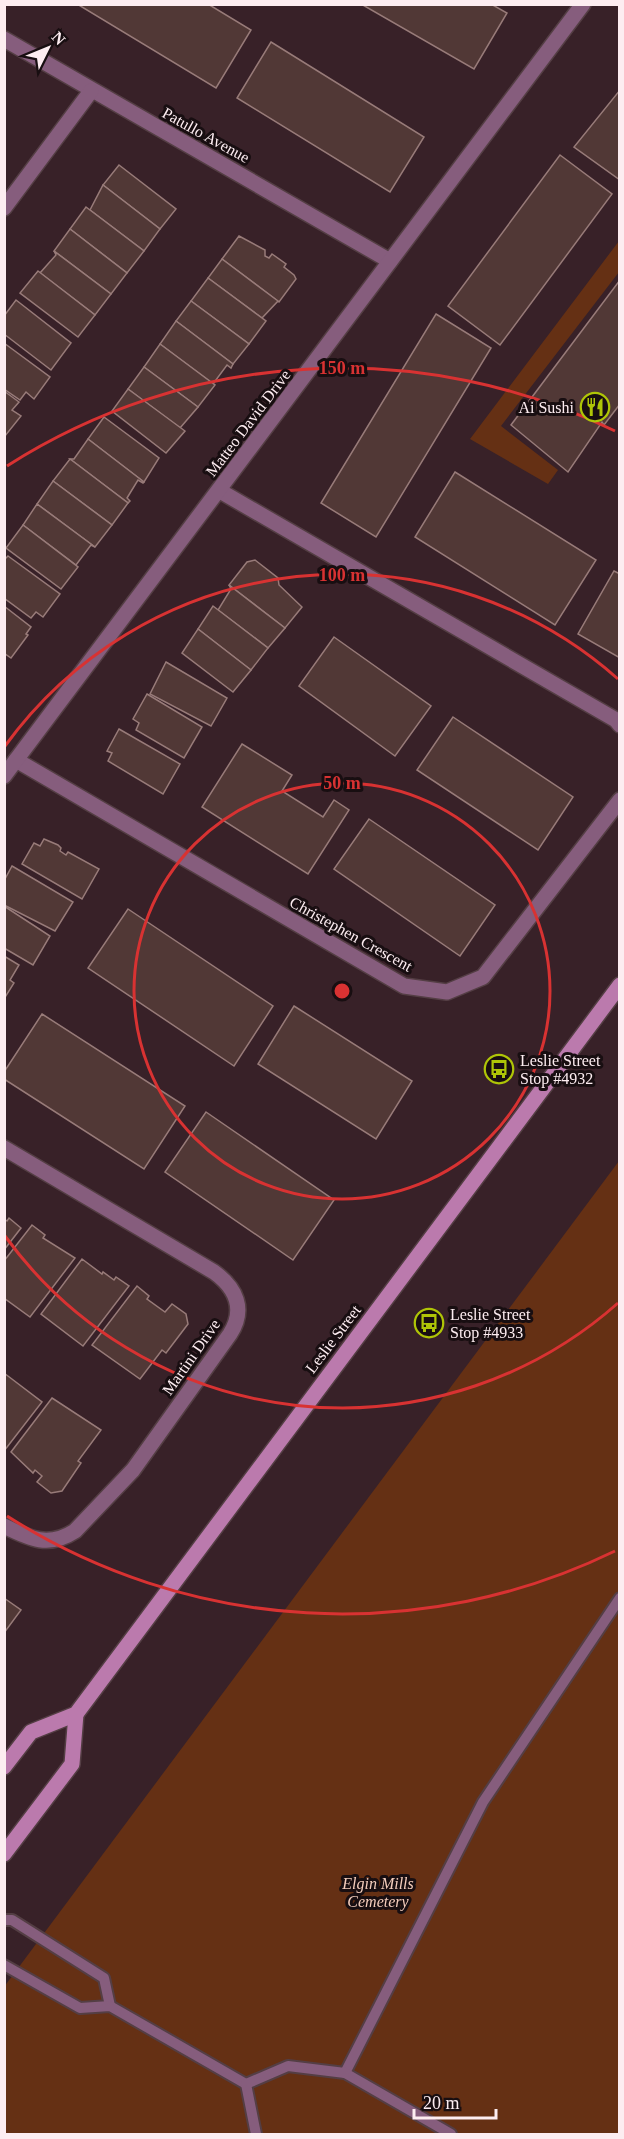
<svg xmlns="http://www.w3.org/2000/svg" width="624" height="2139" font-family="Georgia,serif">
  <rect width="100%" height="100%" fill="#382128"/>
  <g fill="#653014">
    <polygon points="619,241 619,272 501,426 558,470 548,484 470,439"/>
    <polygon points="619,1161 619,2134 5,2134 4,1987"/>
  </g>
  <g fill="#513836" stroke="#987b79" stroke-width="1.5">
    <polygon points="77,4 208,4 251,30 216,88"/>
    <polygon points="361,4 491,4 507,13 474,69"/>
    <polygon points="271,42 424,137 390,192 237,98"/>
    <polygon points="620,90 620,180 574,147"/>
    <polygon points="560,155 612,194 500,345 448,306"/>
    <polygon points="119,165 176,209 160,229 103,185"/>
    <polygon points="103,185 160,229 144,251 90,210"/>
    <polygon points="86,207 144,251 127,273 70,229"/>
    <polygon points="70,229 127,273 111,294 54,251"/>
    <polygon points="239,236 265,250 265,256 269,258 272,254 286,264 284,267 294,275 296,279 279,302 222,259"/>
    <polygon points="54,251 111,294 95,315 40,273 56,255"/>
    <polygon points="222,259 278,301 262,318 208,278"/>
    <polygon points="38,271 95,315 78,337 20,293"/>
    <polygon points="208,278 266,321 249,344 191,301"/>
    <polygon points="620,280 620,404 604,425 602,422 568,472 511,425"/>
    <polygon points="16,300 71,343 51,370 4,334 4,316"/>
    <polygon points="191,301 249,344 233,364 176,321"/>
    <polygon points="436,314 491,348 376,537 321,503"/>
    <polygon points="176,321 233,364 231,368 227,365 213,384 160,344"/>
    <polygon points="4,343 50,377 34,399 26,392 20,400 4,389"/>
    <polygon points="160,344 215,385 198,407 144,367"/>
    <polygon points="144,367 198,407 180,428 128,389"/>
    <polygon points="128,389 185,431 166,453 112,411"/>
    <polygon points="4,391 19,402 12,410 21,416 5,436"/>
    <polygon points="104,417 159,458 144,482 88,439"/>
    <polygon points="88,439 144,482 143,483 138,480 127,498 130,501 128,503 70,459 74,459"/>
    <polygon points="70,459 128,503 112,525 53,481"/>
    <polygon points="455,472 596,560 555,625 415,537"/>
    <polygon points="53,481 112,525 95,547 37,504"/>
    <polygon points="37,504 95,547 91,545 76,565 23,525"/>
    <polygon points="23,525 78,567 61,589 6,548"/>
    <polygon points="8,556 60,594 43,617 36,612 31,618 4,598 4,560"/>
    <polygon points="255,560 278,578 279,585 302,607 285,628 229,585 247,562"/>
    <polygon points="614,571 620,574 620,658 578,634"/>
    <polygon points="229,585 285,628 268,648 218,610 231,589"/>
    <polygon points="4,606 31,627 26,634 28,635 11,658 4,653"/>
    <polygon points="213,606 268,648 251,670 198,629"/>
    <polygon points="198,629 251,670 233,692 182,653"/>
    <polygon points="334,637 431,706 395,756 299,686"/>
    <polygon points="166,662 227,698 211,726 150,694"/>
    <polygon points="147,694 202,727 184,758 136,730 139,723 133,719"/>
    <polygon points="453,717 573,797 538,850 417,770"/>
    <polygon points="119,729 180,764 163,794 108,761 112,753 107,751"/>
    <polygon points="242,744 292,775 282,791 323,817 334,800 349,810 308,874 202,807"/>
    <polygon points="369,819 495,905 460,956 334,869"/>
    <polygon points="44,839 58,845 61,848 60,851 66,855 68,852 99,869 82,899 22,864 34,843 40,846"/>
    <polygon points="12,866 73,902 55,931 4,905 5,879"/>
    <polygon points="4,906 50,936 33,965 4,948"/>
    <polygon points="128,909 273,1006 234,1066 88,968"/>
    <polygon points="4,956 19,965 10,980 14,983 4,999"/>
    <polygon points="294,1006 412,1081 376,1139 258,1064"/>
    <polygon points="42,1014 185,1106 144,1169 4,1079 4,1072"/>
    <polygon points="206,1112 334,1200 293,1260 165,1172"/>
    <polygon points="9,1218 21,1228 4,1250 4,1219 7,1221"/>
    <polygon points="32,1225 45,1235 43,1238 75,1258 30,1317 4,1298 4,1261"/>
    <polygon points="82,1259 102,1274 103,1272 114,1280 116,1277 129,1286 83,1346 41,1314"/>
    <polygon points="137,1286 149,1296 147,1299 165,1312 172,1304 186,1314 188,1324 166,1353 162,1350 140,1379 92,1345"/>
    <polygon points="4,1373 42,1402 4,1451"/>
    <polygon points="52,1398 101,1430 78,1461 81,1463 62,1491 51,1493 37,1482 42,1476 35,1470 33,1473 11,1452"/>
    <polygon points="4,1598 21,1610 4,1633"/>
  </g>
  <g fill="none" stroke-linecap="round" stroke-linejoin="round">
    <g stroke="#543e44" stroke-width="14">
      <g id="lane">
        <polyline points="4,1920 12,1920 104,1978 110,2006"/>
        <polyline points="4,1965 80,2008 110,2006 246,2084"/>
        <polyline points="345,2073 483,1802 620,1598"/>
        <polyline points="256,2134 246,2084 288,2066 345,2073 451,2134"/>
      </g>
    </g>
    <g stroke="#543e44" stroke-width="18">
      <g id="street">
        <polyline points="4,39 390,261"/>
        <polyline points="4,208 91,91"/>
        <polyline points="220,491 616,720 620,725"/>
        <polyline points="16,760 404,986 447,992 483,977 620,800"/>
        <polyline points="4,776 583,4"/>
        <path d="M4 1148 214 1272C236 1288 246 1309 230 1334L133 1470 75 1531C49 1548 30 1539 4 1526"/>
      </g>
    </g>
    <g stroke="#543e44" stroke-width="18">
      <g id="secondary">
        <polyline points="4,1767 31,1732 76,1714 620,985"/>
        <polyline points="4,1854 72,1764 76,1714"/>
      </g>
    </g>
    <use href="#lane" stroke="#865d7d" stroke-width="10"/>
    <use href="#street" stroke="#865d7d" stroke-width="15"/>
    <use href="#secondary" stroke="#bb7aad" stroke-width="15"/>
  </g>
  <g fill="none" stroke="#d83232" stroke-width="3">
    <circle cx="342" cy="991" r="208"/>
    <path d="M618 1303A416 416 0 0 1 5 1236M5 746A416 416 0 0 1 618 679"/>
    <path d="M615 1551A623 623 0 0 1 7 1516M7 466A623 623 0 0 1 615 431"/>
  </g>
  <defs>
    <g id="restaurant-ring" transform="scale(1.5)"><circle r="9.5" fill="#180e11" stroke="#afc507" stroke-width="1.5"/><path d="M-5-6h1v4h1v-4h1v4h1v-4h1v5L-1.5 .5V6h-2V.5L-5-1ZM5-6V6H3V1.5H1.5Q1.5-4 5-6Z" fill="#afc507"/></g>
    <g id="bus-ring" transform="scale(1.5)"><circle r="9.5" fill="#180e11" stroke="#afc507" stroke-width="1.5"/><path d="M-5-6H5V4H4V6H2V4H-2V6H-4V4H-5ZM-3.5-4V0h7V-4ZM-3.5 1.2v1.5H-2V1.2ZM2 1.2v1.5H3.5V1.2Z" fill="#afc507"/></g>
  </defs>
  <g fill-rule="evenodd">
    <use href="#restaurant-ring" x="595" y="407"/>
    <use href="#bus-ring" x="499" y="1069"/>
    <use href="#bus-ring" x="429" y="1323"/>
  </g>
  <g text-anchor="middle" dominant-baseline="central" stroke-width="6" stroke-linejoin="round" paint-order="stroke">
    <g font-size="16" fill="#fdedf1" stroke="#180e11">
      <text transform="translate(206 135) rotate(29)">Patullo Avenue</text>
      <text transform="translate(248 423) rotate(-53)">Matteo David Drive</text>
      <text transform="translate(351 934) rotate(29)">Christephen Crescent</text>
      <text transform="translate(333 1339) rotate(-53)">Leslie Street</text>
      <text transform="translate(191 1357) rotate(-55)">Martini Drive</text>
    </g>
    <g font-size="16" fill="#fdedf1" stroke="#180e11" text-anchor="start">
      <text x="574" y="407" text-anchor="end">Ai Sushi</text>
      <text x="520" y="1060">Leslie Street<tspan x="520" dy="18">Stop #4932</tspan></text>
      <text x="450" y="1314">Leslie Street<tspan x="450" dy="18">Stop #4933</tspan></text>
    </g>
    <g font-size="16" font-style="italic" fill="#f4cdbc" stroke="#180e11">
      <text x="378" y="1883">Elgin Mills<tspan x="378" dy="18">Cemetery</tspan></text>
    </g>
  </g>
  <circle cx="342" cy="991" r="9" fill="#d83232" stroke="#180e11" stroke-width="3"/>
  <g font-size="18" text-anchor="middle" font-weight="bold" fill="#d83232" stroke="#180e11" stroke-width="6" stroke-linejoin="round" paint-order="stroke">
    <text x="342" y="374">150 m</text>
    <text x="342" y="581">100 m</text>
    <text x="342" y="789">50 m</text>
  </g>
  <rect width="624" height="2139" fill="none" stroke="#fdedf1" stroke-width="12"/>
  <g transform="translate(48 48) rotate(47)" stroke="#180e11" stroke-width="4.5" paint-order="stroke">
  <path d="M0-4.5L10 22L0 15L-10 22Z" fill="#fdedf1"/>
  <text y="-9" font-size="16" font-weight="bold" text-anchor="middle" fill="#fdedf1">N</text>
  </g>
  <path d="M414 2109v9h82v-9" fill="none" stroke="#fdedf1" stroke-width="3"/>
  <text x="423" y="2109" font-size="18" fill="#fdedf1" stroke="#180e11" stroke-width="4.5" paint-order="stroke">20 m</text>
</svg>
